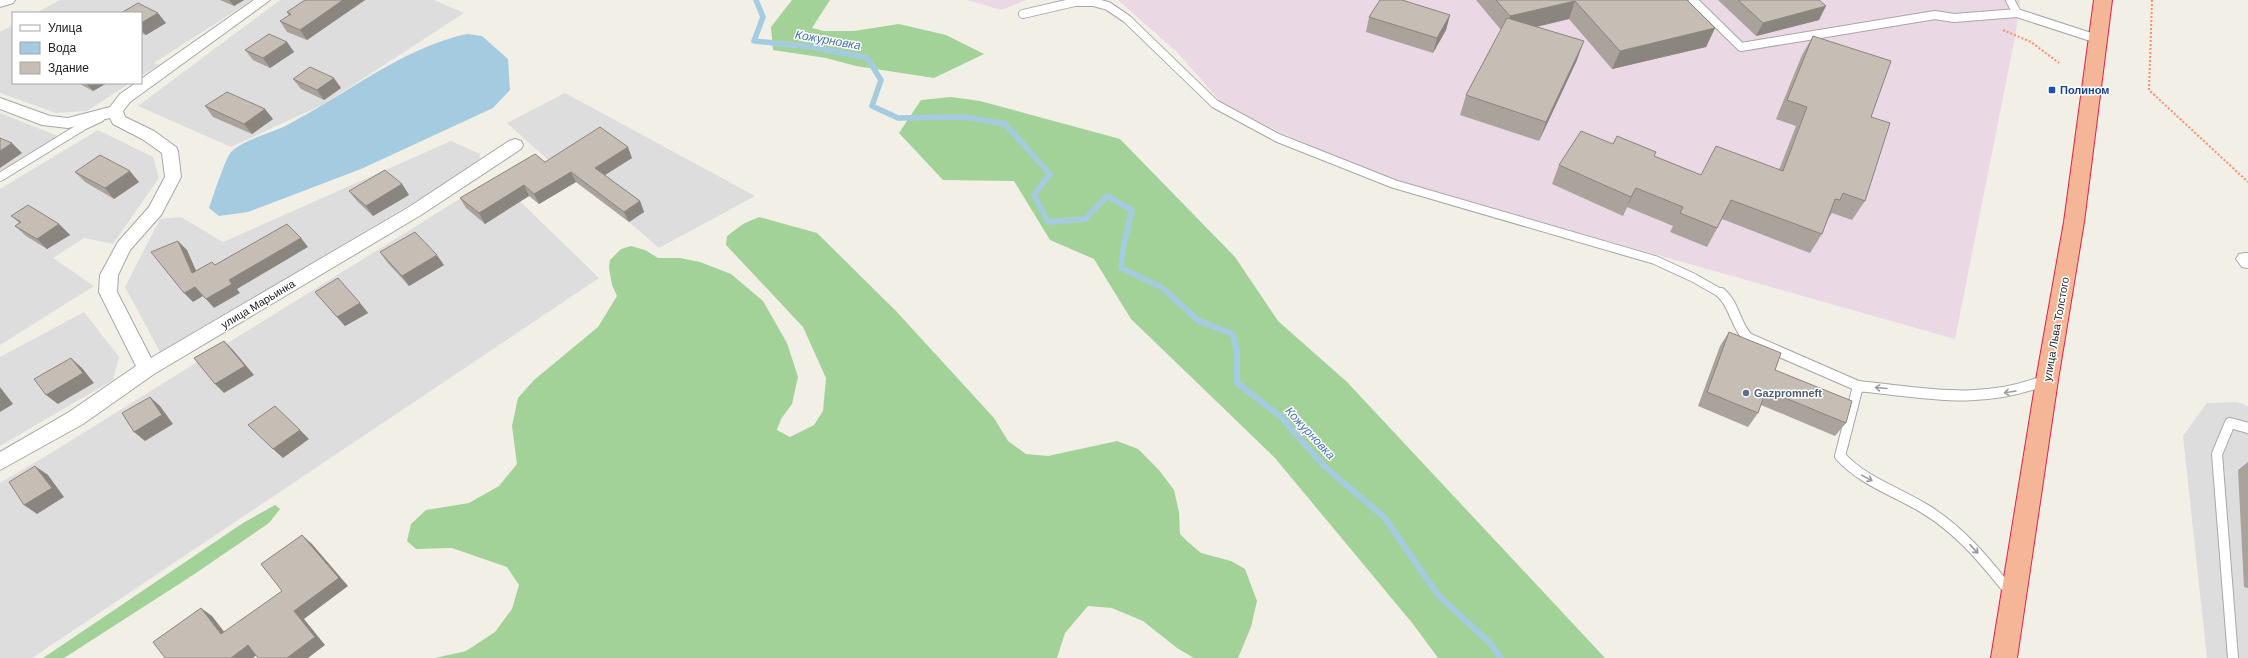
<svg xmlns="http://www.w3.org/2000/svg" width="2248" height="658" viewBox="0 0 2248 658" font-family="Arial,sans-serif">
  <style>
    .residential { fill: #dedddd }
    .industrial { fill: #ead8e4 }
    .forest { fill: #a3d299 }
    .water { fill: #a5cbe0 }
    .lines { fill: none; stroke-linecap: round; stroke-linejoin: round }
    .stream-far1 { stroke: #a5cbe0; stroke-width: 5.5 }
    .stream { stroke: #a5cbe0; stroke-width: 6 }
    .service-far1-casing { stroke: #a7a7a7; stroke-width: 10 }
    .service-casing { stroke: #a7a7a7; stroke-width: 12 }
    .minor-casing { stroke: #a7a7a7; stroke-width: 2 }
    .trunk-casing { stroke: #e32049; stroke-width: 2 }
    .path { stroke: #ff8c69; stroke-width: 2; stroke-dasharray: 2 2; stroke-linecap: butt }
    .service-far1 { stroke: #fff; stroke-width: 8 }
    .service { stroke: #fff; stroke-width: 10 }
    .minor { fill: #fff; fill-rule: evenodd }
    .trunk { fill: #f5b697; fill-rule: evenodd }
    .wall { fill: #aaa39c }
    .shaded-wall { fill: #8b857f }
    .building { fill: #c6beb5; stroke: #8b857f }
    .oneway { stroke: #9b9b9b }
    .transit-dot { fill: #1a4fb4; stroke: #fff; stroke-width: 1.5 }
    .service-dot { fill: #5c6f8a; stroke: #fff; stroke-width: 1.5 }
    .labels { text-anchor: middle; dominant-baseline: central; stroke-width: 3; stroke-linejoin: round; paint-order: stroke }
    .transit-label { font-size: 11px; font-weight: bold; fill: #164399; stroke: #fff; text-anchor: start }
    .street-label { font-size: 11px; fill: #202020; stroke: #fff }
    .service-label { font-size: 11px; font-weight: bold; fill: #4e5e75; stroke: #fff; text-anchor: start }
    .water-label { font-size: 12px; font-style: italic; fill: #4770b5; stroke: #fff }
  </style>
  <rect width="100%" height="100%" fill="#f1efe6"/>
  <!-- residential -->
  <g class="residential">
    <path d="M60,0H252L154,63L159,65L141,76V13H36Z"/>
    <path d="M280,0H434L464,13L324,104L231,147L138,106Z"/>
    <path d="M13,25V83H130L87,111L56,113L0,93V32Z"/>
    <path d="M565,93L755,196L659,248L629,222L557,168L507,123Z"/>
    <path d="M0,113L58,136L0,172Z"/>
    <path d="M98,130L153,157L159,178L113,244L84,238L53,258L94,286L0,345V189Z"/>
    <path d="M451,141L480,154L479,164L160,352L125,287L160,219L181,217L223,242Z"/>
    <path d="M495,177L599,278L32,658H0V483L51,453Z"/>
    <path d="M84,312L119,357L113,380L0,446V357Z"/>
    <path d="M2237,402L2248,406V658H2207L2183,436L2207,403Z"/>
  </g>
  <!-- industrial -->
  <g class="industrial">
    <path d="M967,0H1026L1001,10Z"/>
    <path d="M1118,0H2020L2016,32L1955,339L1396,181L1336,157L1273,129L1220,101L1177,52Z"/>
  </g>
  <!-- forest -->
  <g class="forest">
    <path d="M792,0H830L812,28L824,31H854L899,24L946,35L984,54L934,78L856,66L826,58L773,50L771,27Z"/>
    <path d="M951,97L980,101L1120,139L1235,257L1278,321L1347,382L1605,658H1438L1413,624L1275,458L1131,319L1094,259L1050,240L1014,181L943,180L899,133L921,100Z"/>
    <path d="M759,217L817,233L896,311L994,418L1008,441L1026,454L1048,456L1117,441L1138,449L1159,470L1174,490L1179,512L1180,534L1188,542L1201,553L1231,561L1245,569L1257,601L1251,627L1238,658H1194L1177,648L1143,621L1112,608L1088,606L1065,633L1057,658H435L466,651L495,632L512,609L519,585L507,567L452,548L416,549L407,541L411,524L426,510L469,503L499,486L517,464L512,426L518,398L534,380L598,327L617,296L612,285L609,268L610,260L621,249L631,246L645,250L658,258H680L700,262L731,274L763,301L787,343L798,377L792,404L781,419L777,430L790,437L814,425L823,411L826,378L803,327L726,245L727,236L743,224Z"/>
    <path d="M275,505L280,509L269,523L190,577L64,658H43L243,523Z"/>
  </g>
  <!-- water -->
  <path class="water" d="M467,34L482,36L508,59L510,90L493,108L361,169L248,212L219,216L209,208C213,197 225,159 231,152C244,139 273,133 289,124C345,95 404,47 467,34Z"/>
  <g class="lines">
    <!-- stream-far1 -->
    <path class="stream-far1" d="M756,0L763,17L754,41L813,47L867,58L881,80L872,106L898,118L965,117L1005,124L1050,174L1034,195L1048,222L1085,219L1107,196L1132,210L1124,243L1121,268L1161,287L1169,294"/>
    <!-- stream -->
    <path class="stream" d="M1168,293L1199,321L1233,334L1237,352V383L1280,416L1324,466L1384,517L1438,595L1490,643L1501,658"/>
    <defs>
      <g id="service-far1">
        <path d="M1693,0L1741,47L1935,15L1954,18L2017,13"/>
        <path d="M2010,0L2017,13L2097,39"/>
        <path d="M1023,14L1075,2H1093L1108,6L1127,19L1215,104L1278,138L1394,184L1655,260L1694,278L1722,294"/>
        <path d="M0,177L83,126L100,118"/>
      </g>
      <g id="service">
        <path d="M1721,293C1735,305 1735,325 1748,338L1858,386"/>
        <path d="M2010,592C1985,561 1960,530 1925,509C1896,491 1864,482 1840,456L1858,386C1927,393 1979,406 2046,380"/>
        <path d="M2233,658L2217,454L2230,423L2248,428"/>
      </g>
      <g id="minor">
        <path d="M0,0H15L13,3L0,7Z"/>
        <path d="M254,0H270L130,102L123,111L125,117L154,131L176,147L178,151L181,177L161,215L130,250L118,275L117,292L151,358L409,207L509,141L515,139L521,141L523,145L521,149L421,215L154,374L83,424L0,470V452L69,412L136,366L99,292L100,275L118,242L149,207L165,177L162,153L142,139L113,124L110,118L68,128L42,125L0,109V98L50,116L68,118L110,107L120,94L136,83H141V79Z"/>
        <path d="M2245,253H2248V268L2242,267L2236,259L2239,254Z"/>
      </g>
      <path id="trunk" d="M2094,0H2112L2084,222L2058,380L2017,658H1991L2036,380L2064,222Z"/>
    </defs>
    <!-- service-far1 casing -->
    <use href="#service-far1" class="service-far1-casing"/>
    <!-- service casing -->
    <use href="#service" class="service-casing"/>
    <!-- minor casing -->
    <use href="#minor" class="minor-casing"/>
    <!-- trunk casing -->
    <use href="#trunk" class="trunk-casing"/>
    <!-- path -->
    <g class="path">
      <path d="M2152,0L2149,90L2248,182"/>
      <path d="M2003,30L2031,42L2059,63"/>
    </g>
    <!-- service-far1 -->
    <use href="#service-far1" class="service-far1"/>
    <!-- service -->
    <use href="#service" class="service"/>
    <!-- minor -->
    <use href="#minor" class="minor"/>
    <!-- trunk -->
    <use href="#trunk" class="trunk"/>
  </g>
  <!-- wall -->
  <g class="wall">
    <path d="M220,0H244L234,6Z"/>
    <path d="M305,0H365L307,40L287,32L280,21L289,16L287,12Z"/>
    <path d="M1476,0H1687L1715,28L1706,47L1612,69L1569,19L1537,27L1577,60L1539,141L1460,115L1466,95L1501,30Z"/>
    <path d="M1718,0H1819V20L1756,36Z"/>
    <path d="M141,13L166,23L146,35L141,33Z"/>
    <path d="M1450,15L1446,30L1433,53L1366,32L1369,17Z"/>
    <path d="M1813,36L1871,117L1865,201L1852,220L1832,213L1828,219L1822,234L1810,253L1722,219L1707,247L1670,232L1673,226L1627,207L1623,216L1552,184L1559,165L1613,144L1654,156L1701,175L1779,170L1796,126L1776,119L1802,55Z"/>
    <path d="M287,42L294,52L270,68L253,60L245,50Z"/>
    <path d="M293,79L341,88L324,100L301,89Z"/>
    <path d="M78,83H107L93,91Z"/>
    <path d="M205,106L273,119L252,134L213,117Z"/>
    <path d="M632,158L605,175L640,201L644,212L629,222L576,182L539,204L529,196L485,224L466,208L460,198L545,162Z"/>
    <path d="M75,172L139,182L114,199L85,182Z"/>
    <path d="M402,184L409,195L373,216L357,201L349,191Z"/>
    <path d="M12,216L59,224L70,235L47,249L26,236L15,226L19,223Z"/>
    <path d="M380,252L444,265L409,286L387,262Z"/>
    <path d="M315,292L360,303L368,313L345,326Z"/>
    <path d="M1729,332L1775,370L1846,423L1835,436L1761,405L1758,413L1748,427L1698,406L1720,346Z"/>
    <path d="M2248,462V588L2244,587L2238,470Z"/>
  </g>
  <!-- shaded-wall -->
  <g class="shaded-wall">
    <path d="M229,0H244L234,6Z"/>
    <path d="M343,0H365L307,40L300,30Z"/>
    <path d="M1575,1L1569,19L1505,34L1510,16Z"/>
    <path d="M1826,6L1819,20L1756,36L1763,23Z"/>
    <path d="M158,13L166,23L146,35L141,30V23Z"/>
    <path d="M1450,15L1446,30L1433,53L1437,38Z"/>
    <path d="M1715,28L1706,47L1612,69L1620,51Z"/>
    <path d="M1584,41L1577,60L1539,141L1546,122Z"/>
    <path d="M287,42L294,52L270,68L263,58Z"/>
    <path d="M334,78L341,88L324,100L317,90Z"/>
    <path d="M86,83H107L93,91Z"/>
    <path d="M265,109L273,119L252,134L244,124Z"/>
    <path d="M12,143L22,153L0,168V151Z"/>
    <path d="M628,147L632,158L600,178L595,168Z"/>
    <path d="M130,171L139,182L114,199L105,188Z"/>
    <path d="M571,172L576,182L539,204L534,194Z"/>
    <path d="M402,184L409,195L373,216L366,206Z"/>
    <path d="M524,185L529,196L485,224L479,213Z"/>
    <path d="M1636,188L1627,207L1623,216L1631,197Z"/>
    <path d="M640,201L644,212L629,222L624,212Z"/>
    <path d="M59,224L70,235L47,249L37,239Z"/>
    <path d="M301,238L308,247L237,289L240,293L214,308L206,299L229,280Z"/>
    <path d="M178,241L187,250L201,282L192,273Z"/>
    <path d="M437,255L444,265L409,286L402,276Z"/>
    <path d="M195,287L203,296L193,302L184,293Z"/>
    <path d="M360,303L368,313L345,326L337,317Z"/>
    <path d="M224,341L233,350L254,375L224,393L215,384Z"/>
    <path d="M71,358L82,368L94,383L58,404L46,395Z"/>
    <path d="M0,387L13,404L0,412Z"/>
    <path d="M150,397L160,406L173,424L145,441L134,432Z"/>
    <path d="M300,430L309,439L283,458L273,449Z"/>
    <path d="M35,466L48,475L64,497L37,514L24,505Z"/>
    <path d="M302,535L312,544L348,586L304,619L325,645L308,658H287L294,611Z"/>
    <path d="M201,608L212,616L232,642L221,634Z"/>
    <path d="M248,645L259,653L253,658H231Z"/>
  </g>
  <!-- building -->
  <g class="building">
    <path d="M305,0H343L300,30L280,21L291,14L287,12Z"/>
    <path d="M1380,0H1402L1450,15L1437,38L1369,17Z"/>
    <path d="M1496,0H1687L1715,28L1620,51L1575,1L1510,16Z"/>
    <path d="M1738,0H1819L1826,6L1763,23Z"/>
    <path d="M138,3L158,13L141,23V13H121Z"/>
    <path d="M1507,18L1584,41L1546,122L1466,95Z"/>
    <path d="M269,34L287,42L263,58L245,50Z"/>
    <path d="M1813,36L1891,61L1871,117L1890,123L1865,201L1843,193L1840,200L1835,199L1822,234L1731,200L1717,228L1680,213L1683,207L1636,188L1631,197L1559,165L1581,131L1613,144L1617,136L1656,152L1654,156L1701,175L1716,146L1783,171L1807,107L1787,100Z"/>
    <path d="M310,67L334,78L317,90L293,79Z"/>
    <path d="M227,92L265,109L244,124L205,106Z"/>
    <path d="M600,127L628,147L595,168L640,201L624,212L571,172L534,194L524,185L479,213L460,198L535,154L545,162Z"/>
    <path d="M0,138L12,143L0,151Z"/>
    <path d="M100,155L130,171L105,188L75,172Z"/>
    <path d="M385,170L402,184L366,206L349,191Z"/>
    <path d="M28,205L59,224L37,239L15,226L21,222L11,216Z"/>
    <path d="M287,224L301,238L229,280L232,284L206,299L195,287L184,293L151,252L178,241L192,273L212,262L215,265Z"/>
    <path d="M415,232L437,255L402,276L380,252Z"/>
    <path d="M338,278L360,303L337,317L315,292Z"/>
    <path d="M1729,332L1781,353L1775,370L1852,401L1846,423L1766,390L1758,413L1707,392Z"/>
    <path d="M224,341L245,366L215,384L194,358Z"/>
    <path d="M71,358L83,373L46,395L34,379Z"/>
    <path d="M150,397L162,415L134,432L122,413Z"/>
    <path d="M275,406L300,430L273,449L248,425Z"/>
    <path d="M35,466L52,488L24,505L9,482Z"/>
    <path d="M302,535L339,578L294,611L315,637L287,658H258L248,645L231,658H165L153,642L201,608L221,634L282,591L261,564Z"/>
  </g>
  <!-- one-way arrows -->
  <defs><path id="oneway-shaft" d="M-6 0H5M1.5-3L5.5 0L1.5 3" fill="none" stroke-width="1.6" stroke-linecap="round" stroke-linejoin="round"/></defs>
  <g class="oneway">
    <use href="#oneway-shaft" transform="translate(1881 388) rotate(-175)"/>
    <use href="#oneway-shaft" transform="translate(2010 392) rotate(171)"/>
    <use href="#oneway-shaft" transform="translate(1867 478) rotate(28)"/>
    <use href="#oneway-shaft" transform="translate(1974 549) rotate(47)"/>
  </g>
  <!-- markers -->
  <rect class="transit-dot" x="2048" y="86" width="8" height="8" rx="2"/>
  <circle class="service-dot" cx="1746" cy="393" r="4"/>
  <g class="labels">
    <!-- transit labels -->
    <g class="transit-label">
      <text x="2060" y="90">Полином</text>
    </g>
    <!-- street labels -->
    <g class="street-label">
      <text transform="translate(258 304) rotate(-31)">улица Марьинка</text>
      <text transform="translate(2056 329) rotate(-80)">улица Льва Толстого</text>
    </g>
    <!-- service labels -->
    <g class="service-label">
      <text x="1754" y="393">Gazpromneft</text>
    </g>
    <!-- water labels -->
    <g class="water-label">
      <text transform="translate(828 40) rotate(10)">Кожурновка</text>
      <text transform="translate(1310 433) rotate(47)">Кожурновка</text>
    </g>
  </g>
  <!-- legend -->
  <rect x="12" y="12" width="130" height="72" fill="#ffffff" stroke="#a6a6a6"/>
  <rect x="20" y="25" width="20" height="6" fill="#ffffff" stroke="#a6a6a6"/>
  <text x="48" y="32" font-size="12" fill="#202020">Улица</text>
  <rect x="20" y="42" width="20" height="12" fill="#a5cbe0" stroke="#a6a6a6"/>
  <text x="48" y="52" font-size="12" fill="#202020">Вода</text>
  <rect x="20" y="62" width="20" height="12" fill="#c6beb5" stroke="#a6a6a6"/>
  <text x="48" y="72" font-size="12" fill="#202020">Здание</text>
</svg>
